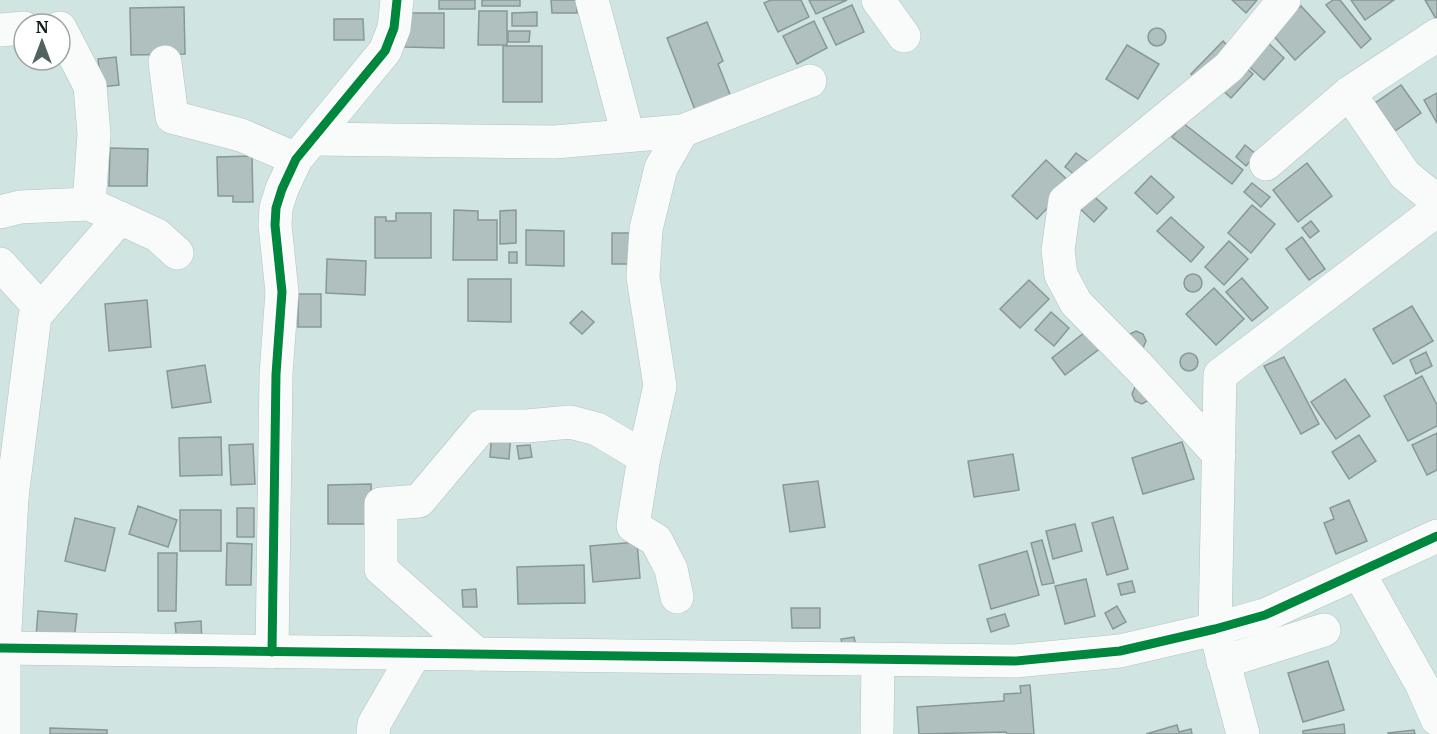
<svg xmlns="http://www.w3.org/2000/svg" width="1437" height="734" viewBox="0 0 1437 734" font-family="Merriweather,serif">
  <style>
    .building { fill: #b0c0bf; stroke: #889897; stroke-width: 1.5 }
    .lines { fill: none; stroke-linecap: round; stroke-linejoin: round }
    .minor-casing { stroke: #b2c2bf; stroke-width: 34 }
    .minor { stroke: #f8fbfa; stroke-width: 33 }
    .cycleway-casing { stroke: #fff; stroke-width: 13 }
    .cycleway { stroke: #00873e; stroke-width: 9 }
  </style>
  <rect width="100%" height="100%" fill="#d0e5e1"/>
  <!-- building -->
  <g class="building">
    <rect x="439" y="0" width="36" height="9"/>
    <rect x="482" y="0" width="38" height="6"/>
    <path d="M551,0H577V13H552Z"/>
    <path d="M771,0H801L809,17L778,32L764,3Z"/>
    <path d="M809,0H847L816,14Z"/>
    <path d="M1232,0H1257L1246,13Z"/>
    <path d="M1333,0H1340L1371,39L1361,48L1326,5Z"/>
    <path d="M1351,0H1394L1365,20Z"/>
    <path d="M1425,0H1437V19H1436Z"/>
    <path d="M852,5L864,32L836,45L823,18Z"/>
    <path d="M1301,6L1325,32L1295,60L1271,33Z"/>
    <path d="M184,7L185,54L131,55L130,8Z"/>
    <path d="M479,11H507V45H478Z"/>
    <path d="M537,12V26H512V13Z"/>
    <path d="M406,13H444V48L405,47Z"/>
    <path d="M334,19H363L364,40H334Z"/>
    <path d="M814,21L827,48L797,64L783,36Z"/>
    <path d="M707,22L723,61L718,64L733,102L697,115L667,38Z"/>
    <circle cx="1157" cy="37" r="9"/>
    <path d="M508,31H530L529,42H508Z"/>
    <path d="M1263,38L1284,58L1264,80L1243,61Z"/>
    <path d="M1223,41L1234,52L1202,85L1191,74Z"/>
    <path d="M1127,45L1159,64L1138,99L1106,79Z"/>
    <rect x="503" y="46" width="39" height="56"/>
    <path d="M116,57L119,85L101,87L98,59Z"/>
    <path d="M1241,63L1253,74L1231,98L1220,88Z"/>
    <path d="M1401,85L1421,113L1395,131L1375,103Z"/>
    <path d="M1437,93V123L1424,100Z"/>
    <path d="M1183,123L1243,170L1232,184L1172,137Z"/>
    <path d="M1245,145L1256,154L1246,166L1236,157Z"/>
    <path d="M110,148L148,149L147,186H109Z"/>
    <path d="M1076,153L1094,166L1082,181L1065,167Z"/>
    <path d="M252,156L253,202H233V196H218L217,157Z"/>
    <path d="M1046,160L1071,183L1037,219L1012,196Z"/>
    <path d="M1307,163L1332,196L1298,222L1273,190Z"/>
    <path d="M1151,176L1174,197L1157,214L1135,193Z"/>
    <path d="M1252,183L1270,197L1261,207L1244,192Z"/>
    <path d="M1088,191L1107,208L1094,222L1075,204Z"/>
    <path d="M1252,205L1275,224L1251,253L1228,233Z"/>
    <path d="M454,210L478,211V220H497V260H453Z"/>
    <path d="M516,210V243L500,244V211Z"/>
    <path d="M396,213H431V258H375V217H386V221H396Z"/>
    <path d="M1171,217L1204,247L1191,262L1157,231Z"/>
    <path d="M1311,221L1319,231L1310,238L1302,228Z"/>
    <path d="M526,230L564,231V266L526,265Z"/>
    <path d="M612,233H637L638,264H612Z"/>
    <path d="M1302,237L1325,269L1309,280L1286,249Z"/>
    <path d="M1229,241L1248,259L1224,285L1205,267Z"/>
    <rect x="509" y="252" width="8" height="11"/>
    <path d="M327,259L366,261L365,295L326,293Z"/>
    <circle cx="1193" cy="283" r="9"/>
    <path d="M1242,278L1268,308L1252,321L1226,292Z"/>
    <path d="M468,279H511V322L468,321Z"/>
    <path d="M1029,280L1049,299L1020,328L1000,309Z"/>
    <path d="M1214,288L1244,319L1216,345L1186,314Z"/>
    <rect x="298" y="294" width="23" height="33"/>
    <path d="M147,300L151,347L109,351L105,304Z"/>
    <path d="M1412,306L1433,341L1393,364L1373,329Z"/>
    <path d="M582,311L594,322L582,334L570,323Z"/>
    <path d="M1051,312L1069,328L1054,346L1035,330Z"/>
    <path d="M1089,329L1102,347L1065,375L1052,358Z"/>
    <path d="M1136,331L1143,334L1146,341L1143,348L1128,335Z"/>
    <path d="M1426,352L1432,366L1416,374L1410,360Z"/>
    <circle cx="1189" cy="362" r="9"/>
    <path d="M1284,357L1319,424L1301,434L1264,366Z"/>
    <path d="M205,365L211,402L172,408L167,371Z"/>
    <path d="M1422,376L1437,405V426L1408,441L1384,396Z"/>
    <path d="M1345,379L1370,416L1336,439L1311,402Z"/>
    <path d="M1142,384L1149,400L1142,404L1135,401L1132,394L1135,387Z"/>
    <path d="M492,431L511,432L509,459L490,457Z"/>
    <path d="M1437,433V470L1427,475L1412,445Z"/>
    <path d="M1359,435L1376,461L1349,479L1332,452Z"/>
    <path d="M221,437L222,475L180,476L179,438Z"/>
    <path d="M1182,442L1194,479L1143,494L1132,458Z"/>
    <path d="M253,444L255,484L231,485L229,445Z"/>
    <path d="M530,445L532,457L519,459L517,446Z"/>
    <path d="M1013,454L1019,490L974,497L968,461Z"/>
    <path d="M818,481L825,527L790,532L783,485Z"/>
    <path d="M371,484L372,524H328V485Z"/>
    <path d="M1349,500L1367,541L1336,554L1324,523L1334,519L1330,508Z"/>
    <path d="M138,506L177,520L168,547L129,534Z"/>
    <rect x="237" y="508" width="17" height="29"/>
    <rect x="180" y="510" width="41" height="41"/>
    <path d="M1113,517L1128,569L1107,575L1092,523Z"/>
    <path d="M75,518L115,528L105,571L65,561Z"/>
    <path d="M1075,524L1082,551L1053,559L1046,531Z"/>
    <path d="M1042,540L1054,583L1042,585L1031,543Z"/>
    <path d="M637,542L640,578L593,582L590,546Z"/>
    <path d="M227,543L252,544L251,585H226Z"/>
    <path d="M1027,551L1039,595L991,609L979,565Z"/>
    <path d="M158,553H177L176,611H158Z"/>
    <path d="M584,565L585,603L518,604L517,567Z"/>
    <path d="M1086,579L1095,616L1065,624L1055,586Z"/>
    <path d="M1132,581L1135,592L1121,595L1118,584Z"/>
    <path d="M476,589L477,607H463L462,590Z"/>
    <path d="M1117,606L1126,622L1113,629L1105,613Z"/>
    <path d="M791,608H820V628H792Z"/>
    <path d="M38,611L77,614L74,640L36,637Z"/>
    <path d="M1005,614L1009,626L991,632L987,619Z"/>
    <path d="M201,621L202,642L177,643L175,623Z"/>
    <path d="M854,637L857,651L844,653L841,639Z"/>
    <path d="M1328,661L1344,710L1303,722L1288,673Z"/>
    <path d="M1030,685L1034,734H1007L1006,732L919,734L917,707L1004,701V694L1021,693L1020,686Z"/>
    <path d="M1344,724L1345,734H1303V731Z"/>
    <path d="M1177,725L1179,732L1191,729L1192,734H1146Z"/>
    <path d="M50,728L107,730V734H50Z"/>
    <path d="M1414,730L1415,734H1388V733Z"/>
  </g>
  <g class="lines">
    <defs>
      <g id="minor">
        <path d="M592,0L628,135"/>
        <path d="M878,0L904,36"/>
        <path d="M60,28L90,86L94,134L89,204"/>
        <path d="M0,30L24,28"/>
        <path d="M165,62L172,117L241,135L296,159"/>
        <path d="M1349,93L1405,175L1437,201"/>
        <path d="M313,139L555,142L682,131L810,81"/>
        <path d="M1266,164L1349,93L1437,35"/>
        <path d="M0,212L20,207L89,204L157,235L177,253"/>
        <path d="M0,264L41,309"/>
        <path d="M1219,455L1140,368L1076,303L1061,275L1058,250L1065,201L1229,67L1284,0"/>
        <path d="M0,488L12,497L4,648V734"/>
        <path d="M12,497L35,316L120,218"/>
        <path d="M1359,573L1422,685L1437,719"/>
        <path d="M677,597L671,569L656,540L633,526L644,457L660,386L643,277L646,229L661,168L682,131"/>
        <path d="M0,648L1015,661L1120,651L1215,629L1265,615L1437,536"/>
        <path d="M272,652L276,374L282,292L275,225L276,208L282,189L296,159L385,51L394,28L397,0"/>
        <path d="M477,654L381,569V504L419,501L482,426H527L570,422L597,429L644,457"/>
        <path d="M1223,662L1324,630"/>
        <path d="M373,734L374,724L415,653"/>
        <path d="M877,734L878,660"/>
        <path d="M1243,734L1215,629L1220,375L1437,210"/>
      </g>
    </defs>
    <!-- minor casing -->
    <use href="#minor" class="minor-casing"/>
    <!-- minor -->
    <use href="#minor" class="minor"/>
    <defs>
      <g id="cycleway">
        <path d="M0,648L1015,661L1120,651L1215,629L1265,615L1437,536"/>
        <path d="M272,652L276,374L282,292L275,225L276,208L282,189L296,159L385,51L394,28L397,0"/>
      </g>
    </defs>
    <!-- cycleway casing -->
    <use href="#cycleway" class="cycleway-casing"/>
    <!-- cycleway -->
    <use href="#cycleway" class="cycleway"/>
  </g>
  <!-- north arrow -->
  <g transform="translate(42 42)"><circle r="28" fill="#ffffff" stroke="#9fa4a3" stroke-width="1.5"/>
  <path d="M0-4.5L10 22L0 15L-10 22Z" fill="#526260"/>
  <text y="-9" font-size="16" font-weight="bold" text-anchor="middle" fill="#0e1c1a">N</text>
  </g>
</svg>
